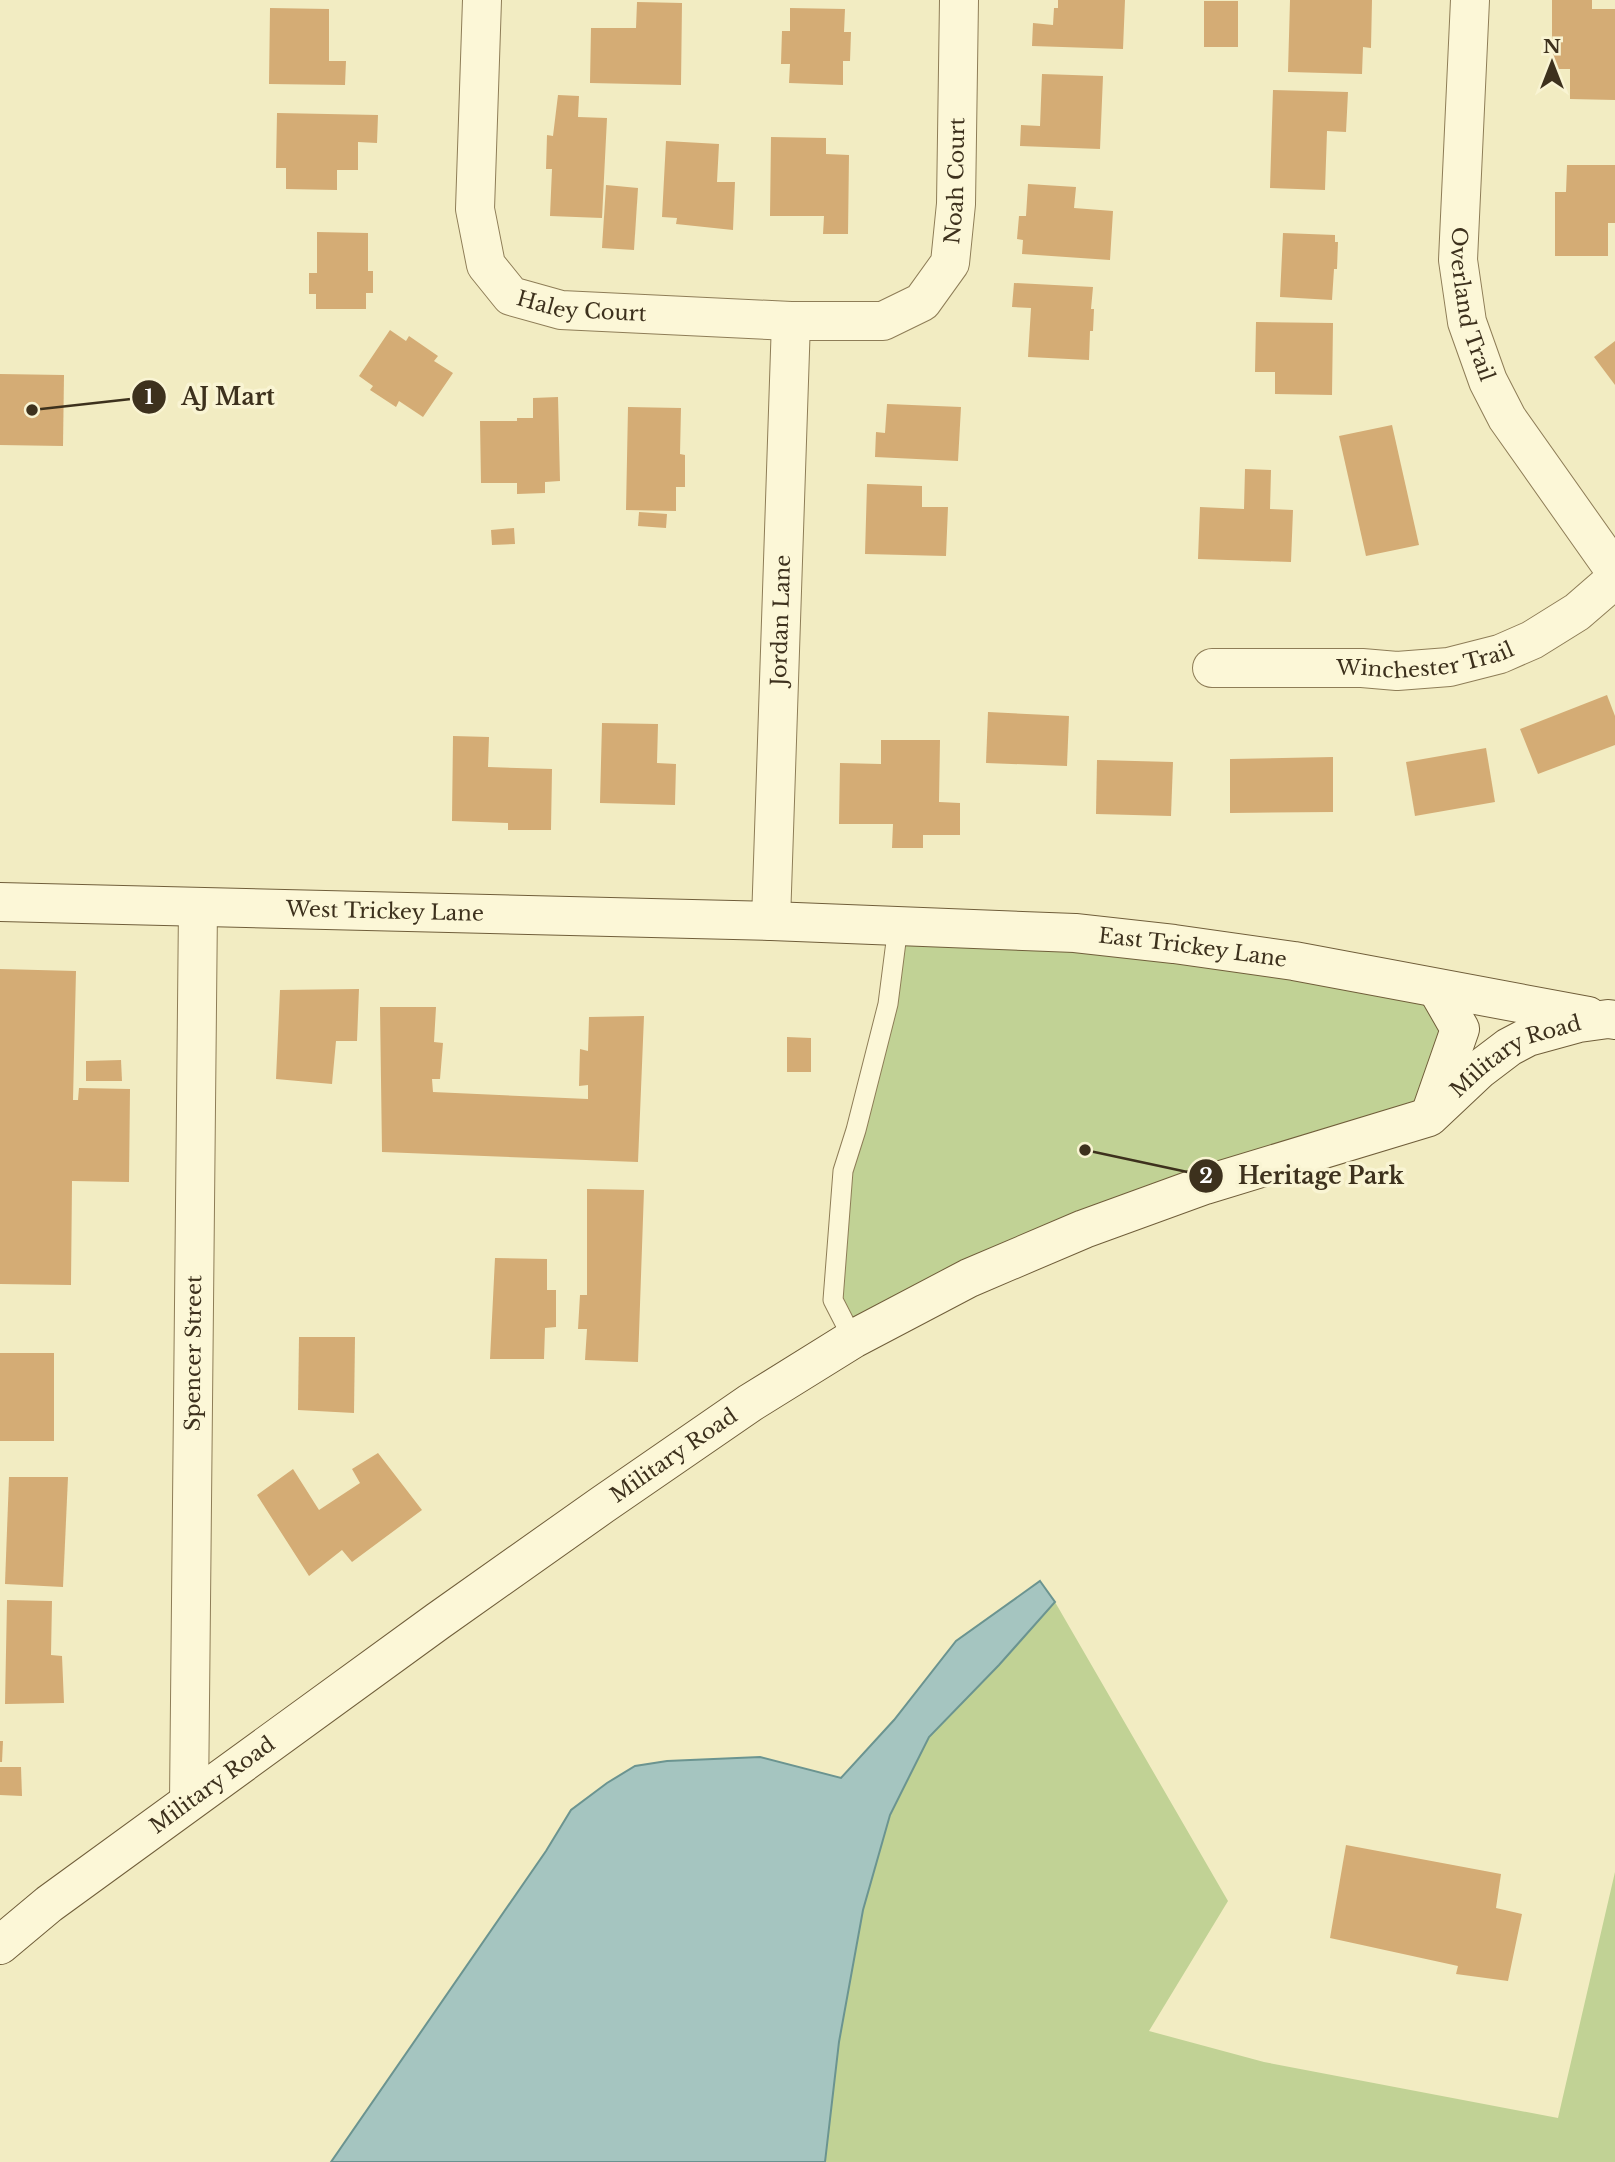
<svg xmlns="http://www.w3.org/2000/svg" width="1615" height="2162" viewBox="0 0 1615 2162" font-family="'Libre Baskerville',serif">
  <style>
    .green { fill: #c1d295 }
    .water { fill: #a5c5c0; stroke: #6b9490; stroke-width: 2 }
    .building { fill: #d4ac75 }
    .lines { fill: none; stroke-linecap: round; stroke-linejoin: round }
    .lane-casing { stroke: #8e7d57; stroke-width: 21 }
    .street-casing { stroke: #8e7d57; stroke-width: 40 }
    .secondary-casing { stroke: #705e3a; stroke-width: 40 }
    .lane { stroke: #fcf7d7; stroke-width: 19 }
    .street { stroke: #fcf7d7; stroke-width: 38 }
    .secondary { stroke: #fcf7d7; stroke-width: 38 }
    .labels { text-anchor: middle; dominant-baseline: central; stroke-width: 7; stroke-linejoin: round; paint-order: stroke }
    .street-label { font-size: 21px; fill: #3d311d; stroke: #f9f4d3 }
    .leader { fill: none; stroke: #3d311d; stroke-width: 2.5 }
    .callout-dot { fill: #3d311d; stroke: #f9f4d3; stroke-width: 2.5 }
    .mark-label { font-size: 21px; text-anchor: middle; font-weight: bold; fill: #fff }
    .callout-label { font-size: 23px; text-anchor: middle; font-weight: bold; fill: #3d311d; stroke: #f9f4d3; stroke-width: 7; stroke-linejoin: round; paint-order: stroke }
  </style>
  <rect width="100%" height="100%" fill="#f2ecc2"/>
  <!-- green -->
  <g class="green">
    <path d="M898,926L1437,989L1460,1029L1429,1117L1205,1185L853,1339L833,1300L843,1171Z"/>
    <path d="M1055,1602L1228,1901L1149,2031L1264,2062L1558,2118L1615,1872V2162H825L839,2042L863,1910L890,1815L929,1737L999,1665Z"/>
  </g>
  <!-- water -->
  <path class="water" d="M1040,1581L1055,1602L999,1665L929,1737L890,1815L863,1910L839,2042L825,2162H331L546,1851L571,1810L607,1783L635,1766L667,1761L760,1757L841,1778L894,1720L956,1641Z"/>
  <!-- building -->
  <g class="building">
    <path d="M1058,0H1125L1123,49L1032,46L1033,23L1053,25L1054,8H1058Z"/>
    <path d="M1290,0H1372L1371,48L1363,47L1362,74L1288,72Z"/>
    <path d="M1552,0H1592V9H1615V100L1570,99V69H1552Z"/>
    <rect x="1204" y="1" width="34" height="46"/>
    <path d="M637,2L682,3L681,85L590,83L591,28H636Z"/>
    <path d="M270,8L329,9V61H346L345,85L269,84Z"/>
    <path d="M790,8L845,9L844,32H851L850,61H843V85L789,83L790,64H781L782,31H790Z"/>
    <path d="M1042,74L1103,76L1100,149L1020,146L1021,125L1040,126Z"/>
    <path d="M1273,90L1348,92L1346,132L1327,131L1325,190L1270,188Z"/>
    <path d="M558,95L579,96L578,117L607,118L602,218L550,216L552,169H546L547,135L553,136Z"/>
    <path d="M277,113L378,115L377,143L358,142V170H337V190L286,189V168H276Z"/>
    <path d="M771,137L826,138V154L849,155L848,234H823L824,216H770Z"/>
    <path d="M666,141L719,144L717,182H735L733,230L676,224L677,218L662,217Z"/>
    <path d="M1567,165H1615V223H1608V256H1555V192H1566Z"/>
    <path d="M1028,184L1076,187L1074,208L1113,211L1110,260L1022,254L1023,240L1017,239L1019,216H1026Z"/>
    <path d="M606,185L638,188L634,250L602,248Z"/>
    <path d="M317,232L368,233V271H373V293H366V309H316V294H309V273H317Z"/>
    <path d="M1283,233L1335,235V242H1338L1337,269H1334L1332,300L1280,297Z"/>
    <path d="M1014,283L1093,287L1091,309H1094L1093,331H1090L1089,360L1028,357L1031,308L1012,307Z"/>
    <path d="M1256,322L1333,323L1332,395L1275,394V372H1255Z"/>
    <path d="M390,330L406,341L409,336L438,356L434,361L453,373L423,417L399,401L396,407L370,390L373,386L359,376Z"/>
    <path d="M1615,341V385L1594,357Z"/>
    <path d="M0,374L64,375L63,446L0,445Z"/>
    <path d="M558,397L560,481L545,482V493L517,494V483H481L480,421H517V418H533V398Z"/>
    <path d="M887,404L961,407L958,461L875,457L876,432L885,433Z"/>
    <path d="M628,407L681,408L680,454L685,455V487H676V511L626,510Z"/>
    <path d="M1392,425L1419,545L1366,556L1339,436Z"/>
    <path d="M1245,469L1271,470L1270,509L1293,510L1291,562L1198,559L1200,507L1244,509Z"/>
    <path d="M867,484L922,486V507H948L946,556L865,554Z"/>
    <path d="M639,512L667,514L666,528L638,526Z"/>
    <path d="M514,528L515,544L492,545L491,530Z"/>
    <path d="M1607,695L1615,716V745L1538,774L1520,729Z"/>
    <path d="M988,712L1069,716L1067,766L986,763Z"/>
    <path d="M602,723L658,724L657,763L676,764L675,805L600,803Z"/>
    <path d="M453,736L489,737L488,767L552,769L551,830H508V823L452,821Z"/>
    <path d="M881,740H940L939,802L960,803V835H923V848H892L893,824H839L840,763L881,764Z"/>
    <path d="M1486,748L1495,802L1415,816L1406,762Z"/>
    <path d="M1333,757V812L1230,813V759Z"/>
    <path d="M1097,760L1173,762L1171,816L1096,814Z"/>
    <path d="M0,969L76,971L73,1100H78L79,1088L130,1089L129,1182L72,1181L71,1285L0,1284Z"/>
    <path d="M359,989L357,1041H336L332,1084L276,1079L280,990Z"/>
    <path d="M380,1007H436L434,1042L443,1043L440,1079H432L433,1092L588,1099V1085L579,1086L580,1049L588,1051L589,1017L644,1016L638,1162L382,1152Z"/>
    <path d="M787,1037L811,1038V1072H787Z"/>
    <path d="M121,1060L122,1081H86V1061Z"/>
    <path d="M587,1189L644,1190L638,1362L585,1360L587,1329H578L580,1295H587Z"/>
    <path d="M495,1258L547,1259V1290H556V1327L545,1328L544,1359H490Z"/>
    <path d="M299,1337H355L354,1413L298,1410Z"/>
    <rect x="0" y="1353" width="54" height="88"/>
    <path d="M378,1453L422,1510L352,1562L342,1550L309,1576L257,1495L293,1469L319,1510L360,1483L352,1469Z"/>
    <path d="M9,1477H68L63,1587L5,1584Z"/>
    <path d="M7,1600L52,1601L51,1655L62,1656L64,1703L5,1704Z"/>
    <path d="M0,1741H3L2,1762H0Z"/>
    <path d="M0,1767H21L22,1796L0,1795Z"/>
    <path d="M1346,1845L1501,1874L1496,1908L1522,1914L1508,1981L1456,1974L1458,1966L1330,1938Z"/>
  </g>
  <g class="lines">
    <defs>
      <path id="lane" d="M853,1339L833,1300L843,1171L856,1130L888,1004L898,926"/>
      <g id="street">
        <path id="s1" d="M482,0L475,209L486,265L511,296L561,310L791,321H883L922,302L950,263L956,204L959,0"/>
        <path id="s2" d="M1470,0L1458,260L1467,322L1488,381L1507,418L1615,571"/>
        <path id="s3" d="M1212,668H1362L1397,671L1449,667L1500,654L1532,640L1577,612L1615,579"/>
        <path id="s4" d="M771,921L791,321"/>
        <path id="s5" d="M189,1801L198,907"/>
      </g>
      <g id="secondary">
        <path id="s6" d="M0,902L771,921L1075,933L1174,944L1294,961L1588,1016"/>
        <path d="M1431,1112L1460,1029L1437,989"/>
        <path id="s7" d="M0,1945L49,1904L438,1621L602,1505L750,1403L853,1339L969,1278L1084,1229L1205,1185L1429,1117L1480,1069L1509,1047L1528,1037L1579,1023L1608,1019L1615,1020"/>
      </g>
    </defs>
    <!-- lane casing -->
    <use href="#lane" class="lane-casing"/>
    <!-- street casing -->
    <use href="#street" class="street-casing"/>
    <!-- secondary casing -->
    <use href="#secondary" class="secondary-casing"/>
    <!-- lane -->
    <use href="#lane" class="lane"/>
    <!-- street -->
    <use href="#street" class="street"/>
    <!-- secondary -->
    <use href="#secondary" class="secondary"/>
  </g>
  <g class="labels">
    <!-- street labels -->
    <g class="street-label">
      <text stroke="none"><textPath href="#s1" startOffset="854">Noah Court</textPath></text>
      <text stroke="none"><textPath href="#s1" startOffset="378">Haley Court</textPath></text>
      <text stroke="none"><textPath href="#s2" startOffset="306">Overland Trail</textPath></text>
      <text stroke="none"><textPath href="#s4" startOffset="301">Jordan Lane</textPath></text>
      <text stroke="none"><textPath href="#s3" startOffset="214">Winchester Trail</textPath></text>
      <text stroke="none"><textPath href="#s6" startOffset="385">West Trickey Lane</textPath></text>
      <text stroke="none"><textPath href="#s6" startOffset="1194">East Trickey Lane</textPath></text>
      <text stroke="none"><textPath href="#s7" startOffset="1774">Military Road</textPath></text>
      <text stroke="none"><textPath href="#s5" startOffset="448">Spencer Street</textPath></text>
      <text stroke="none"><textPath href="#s7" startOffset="833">Military Road</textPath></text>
      <text stroke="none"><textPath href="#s7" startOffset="266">Military Road</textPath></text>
    </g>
  </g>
  <!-- callouts -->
  <path class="leader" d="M32 410L149 397M1085 1150L1206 1176"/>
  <g class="callout-dot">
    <circle cx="32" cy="410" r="7"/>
    <circle cx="1085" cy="1150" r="7"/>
    <circle cx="149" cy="397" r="18"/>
    <circle cx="1206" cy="1176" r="18"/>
  </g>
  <g class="mark-label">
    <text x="149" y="404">1</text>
    <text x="1206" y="1183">2</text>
  </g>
  <g class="callout-label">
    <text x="228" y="405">AJ Mart</text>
    <text x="1321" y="1184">Heritage Park</text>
  </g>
  <!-- north arrow -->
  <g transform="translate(1552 63)" stroke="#f9f4d3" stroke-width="5" paint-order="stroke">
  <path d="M0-5L12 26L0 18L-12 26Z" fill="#3d311d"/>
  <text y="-10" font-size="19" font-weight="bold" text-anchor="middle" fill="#3d311d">N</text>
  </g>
</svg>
